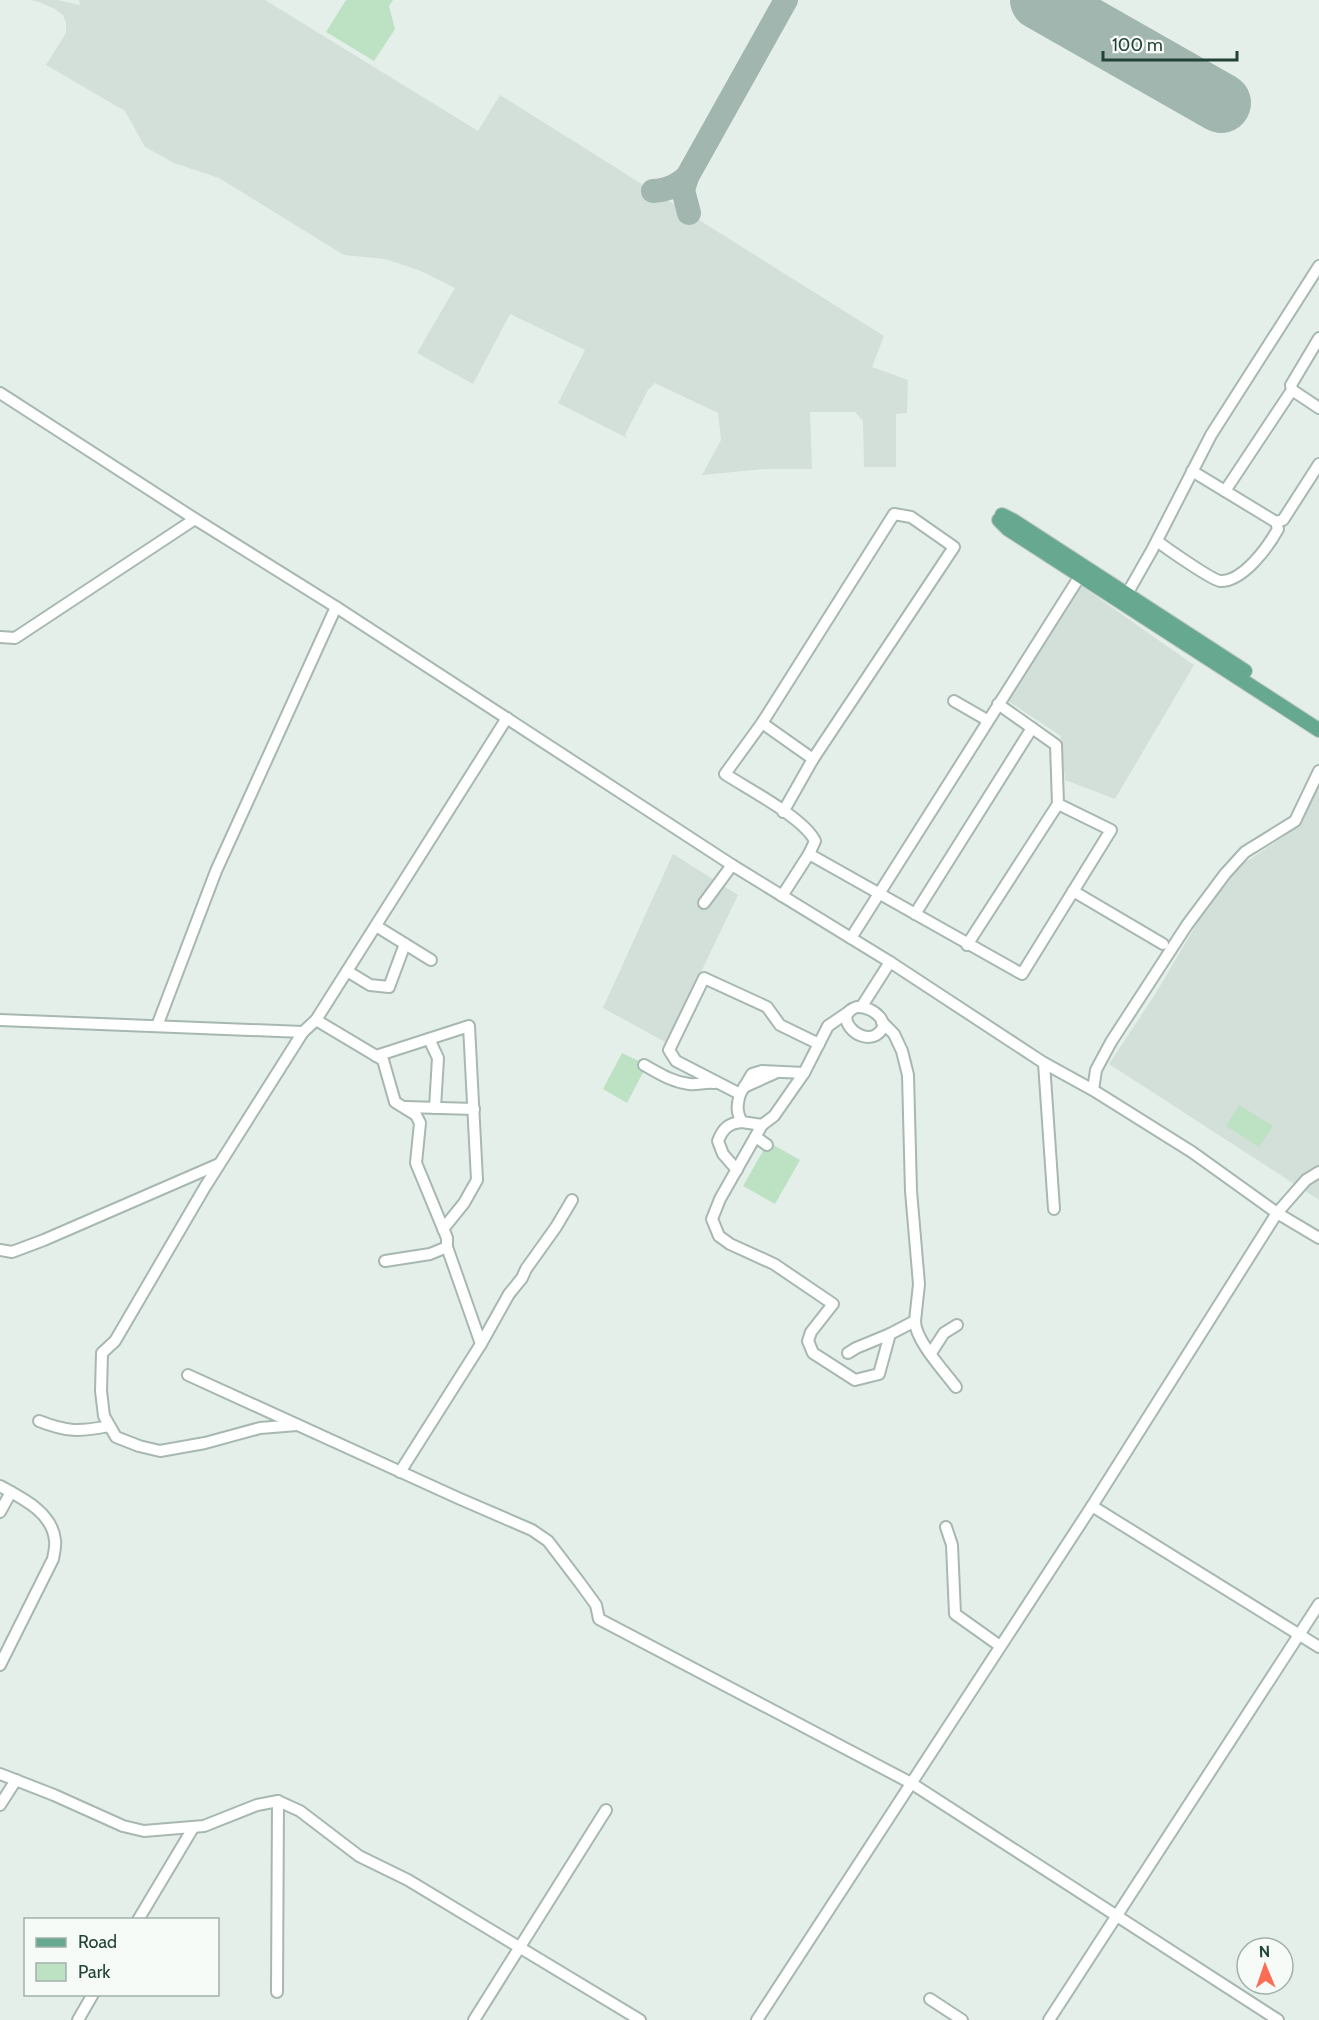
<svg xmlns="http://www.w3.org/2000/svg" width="1319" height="2020" viewBox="0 0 1319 2020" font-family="Cabin,sans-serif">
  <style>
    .built { fill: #d3dfd9 }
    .green { fill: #bde2c3 }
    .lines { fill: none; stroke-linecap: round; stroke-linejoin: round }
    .taxiway { stroke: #a1b6ae; stroke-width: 24 }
    .runway { stroke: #a1b6ae; stroke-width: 60 }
    .minor-casing { stroke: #a7b8b1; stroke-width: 14 }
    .major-casing { stroke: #c1cac7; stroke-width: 16 }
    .minor { stroke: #fff; stroke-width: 10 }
    .major { stroke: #66a890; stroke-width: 14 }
  </style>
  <rect width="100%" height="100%" fill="#e5efea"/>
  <!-- built -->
  <g class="built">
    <path d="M30,0H58L80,5L79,0H265L478,131L500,95L884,336L872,367L908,380L907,413L896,414V467H864L863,421L855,412H810L812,469H765L702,475L721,440L718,413L655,383L648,390L625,435L627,438L558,403L585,350L510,314L473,384L417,353L455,288L421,271L385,259L344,255L219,178L174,163L145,147L125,111L46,65L66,33V23L63,15L55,9L39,2Z"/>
    <path d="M1080,585L1194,665L1115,799L1065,780L1061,736L1008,701Z"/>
    <path d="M1319,780V1200L1109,1064L1154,996L1206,908L1240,866L1296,828Z"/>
    <path d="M673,854L738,895L667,1043L603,1008Z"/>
  </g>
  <!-- green -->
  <g class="green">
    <path d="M346,0H393L389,6L395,29L374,61L326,32Z"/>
    <path d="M622,1053L647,1065L627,1103L603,1089Z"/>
    <path d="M1239,1105L1273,1126L1259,1147L1226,1126Z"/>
    <path d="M768,1142L800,1160L775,1204L743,1186Z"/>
  </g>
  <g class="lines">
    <!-- taxiway -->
    <g class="taxiway">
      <path d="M687,177L683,190L689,213"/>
      <path d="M653,191C668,190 676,186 687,177L786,0"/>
    </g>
    <!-- runway -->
    <path class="runway" d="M1040,0L1221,103"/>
    <defs>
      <g id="minor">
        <path d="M1292,390L1291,385L1319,338"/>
        <path d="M0,393L195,519L336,607L732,865L890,962L1044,1063L1093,1090L1192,1152L1277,1213L1319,1238"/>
        <path d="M1225,491L1292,390L1319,408"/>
        <path d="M1276,522L1283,520L1319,464"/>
        <path d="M1157,541C1166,548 1212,580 1220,581C1243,582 1268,547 1278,529L1276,522L1192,471"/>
        <path d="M1127,594L1152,550L1211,435L1319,266"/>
        <path d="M0,637L15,638L195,519"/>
        <path d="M954,701L987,720"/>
        <path d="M762,723L813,759"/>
        <path d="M809,854L1022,974L1111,830L1058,804L1056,745L998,704"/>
        <path d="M1073,891L1163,944"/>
        <path d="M782,896L809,854L815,841C804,818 748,789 725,774L762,723L894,514L911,517L954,547L813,759L783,812"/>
        <path d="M704,903L732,865"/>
        <path d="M915,914L1032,728"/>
        <path d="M376,926L431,960"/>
        <path d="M851,938L1080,576"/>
        <path d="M967,945L1058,804"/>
        <path d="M347,971L370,985L389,987L405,944"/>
        <path d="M862,1006L890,962"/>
        <path d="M857,1007C873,1006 894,1024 876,1035C859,1045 831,1015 857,1007Z"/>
        <path d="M850,1011L828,1026L804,1073L774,1116L762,1125L720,1199L712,1219L719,1236L730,1244L774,1264L833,1304L811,1332L808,1341L813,1353L855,1380L879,1374L890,1334L915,1321L919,1284L911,1191L908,1075L902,1051L894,1034L882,1022"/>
        <path d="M0,1020L303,1032"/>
        <path d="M316,1020L383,1060L395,1102L416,1115L420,1123L416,1163L447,1238V1247L430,1254L385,1261"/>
        <path d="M157,1026L216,871L336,607"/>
        <path d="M429,1039L438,1058L435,1108"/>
        <path d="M376,1056L469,1026L477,1180L464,1203L443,1229"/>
        <path d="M1044,1063L1054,1209"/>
        <path d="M644,1065C659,1073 672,1082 689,1084C697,1085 705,1082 714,1083"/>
        <path d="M804,1073L762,1071L752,1074L740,1094L676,1061L669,1050L704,978L767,1007L780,1025L819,1044"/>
        <path d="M744,1087L775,1073"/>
        <path d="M1093,1090L1096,1070L1111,1042L1187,925L1225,874L1245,852L1295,821L1319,771"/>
        <path d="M740,1094C737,1105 736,1112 742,1122L762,1125"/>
        <path d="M406,1107L474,1109"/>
        <path d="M756,1137L767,1145"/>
        <path d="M737,1170L723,1154L718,1141C723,1128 729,1123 742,1122"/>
        <path d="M447,1247L481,1344L509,1294L522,1278L526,1269L556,1227L572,1200"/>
        <path d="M0,1250L12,1252L44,1240L219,1164"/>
        <path d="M915,1321C915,1340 944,1371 956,1387"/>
        <path d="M848,1353L856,1348L890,1334"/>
        <path d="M931,1353L944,1333L957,1325"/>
        <path d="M188,1375L458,1498L532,1530L548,1541L580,1583L596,1605L599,1619L911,1783L1278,2020"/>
        <path d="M39,1421C67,1432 79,1432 109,1426"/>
        <path d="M297,1425L260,1428L205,1443L160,1451L139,1446L116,1437L104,1416L101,1391L102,1353L115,1341L205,1187L303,1032L316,1020L507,718"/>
        <path d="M400,1472L481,1344"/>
        <path d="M0,1486C22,1498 52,1512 55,1540C56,1546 54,1553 53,1559L0,1665"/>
        <path d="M1092,1506L1319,1647"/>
        <path d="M0,1512L11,1492"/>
        <path d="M946,1527L952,1545L955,1614L1000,1646"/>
        <path d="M0,1774L54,1795L123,1826L144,1831L204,1826L257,1805L278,1801L300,1811L359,1856L408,1880L640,2020"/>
        <path d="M0,1805L16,1780"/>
        <path d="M138,1920L193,1828"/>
        <path d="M277,1992L278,1801"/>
        <path d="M930,1999L962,2020"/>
        <path d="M78,2020L93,1994"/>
        <path d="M474,2020L606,1810"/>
        <path d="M757,2020L1092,1506L1277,1213L1306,1180L1319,1172"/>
        <path d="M1049,2020L1319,1604"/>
      </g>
      <g id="major">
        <path d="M1002,515L1014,521L1245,671"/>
        <path d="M999,520L1008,529L1319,730"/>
      </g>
    </defs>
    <!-- minor casing -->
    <use href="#minor" class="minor-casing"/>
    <!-- major casing -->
    <use href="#major" class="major-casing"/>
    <!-- minor -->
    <use href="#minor" class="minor"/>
    <!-- major -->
    <use href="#major" class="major"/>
  </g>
  <!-- legend -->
  <rect x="24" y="1918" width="195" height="78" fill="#f6fbf8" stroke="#a1b1ab" stroke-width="1.5"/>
  <rect x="36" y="1938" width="30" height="9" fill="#66a890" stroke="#a1b1ab" stroke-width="1.5"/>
  <text x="78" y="1948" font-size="18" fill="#224337">Road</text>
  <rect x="36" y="1963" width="30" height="18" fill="#bde2c3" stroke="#a1b1ab" stroke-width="1.5"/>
  <text x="78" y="1978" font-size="18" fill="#224337">Park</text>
  <!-- north arrow -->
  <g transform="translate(1265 1966) rotate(358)"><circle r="28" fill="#f6fbf8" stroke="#a1b1ab" stroke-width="1.5"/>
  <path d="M0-4.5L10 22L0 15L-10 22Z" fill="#fc6d56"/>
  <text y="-9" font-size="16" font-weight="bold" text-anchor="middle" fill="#224337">N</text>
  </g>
  <!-- scale -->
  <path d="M1103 51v9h134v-9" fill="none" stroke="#224337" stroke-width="3"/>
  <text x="1112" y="51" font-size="18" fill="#224337" stroke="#f6fbf8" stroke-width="4.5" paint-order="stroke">100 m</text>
</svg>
